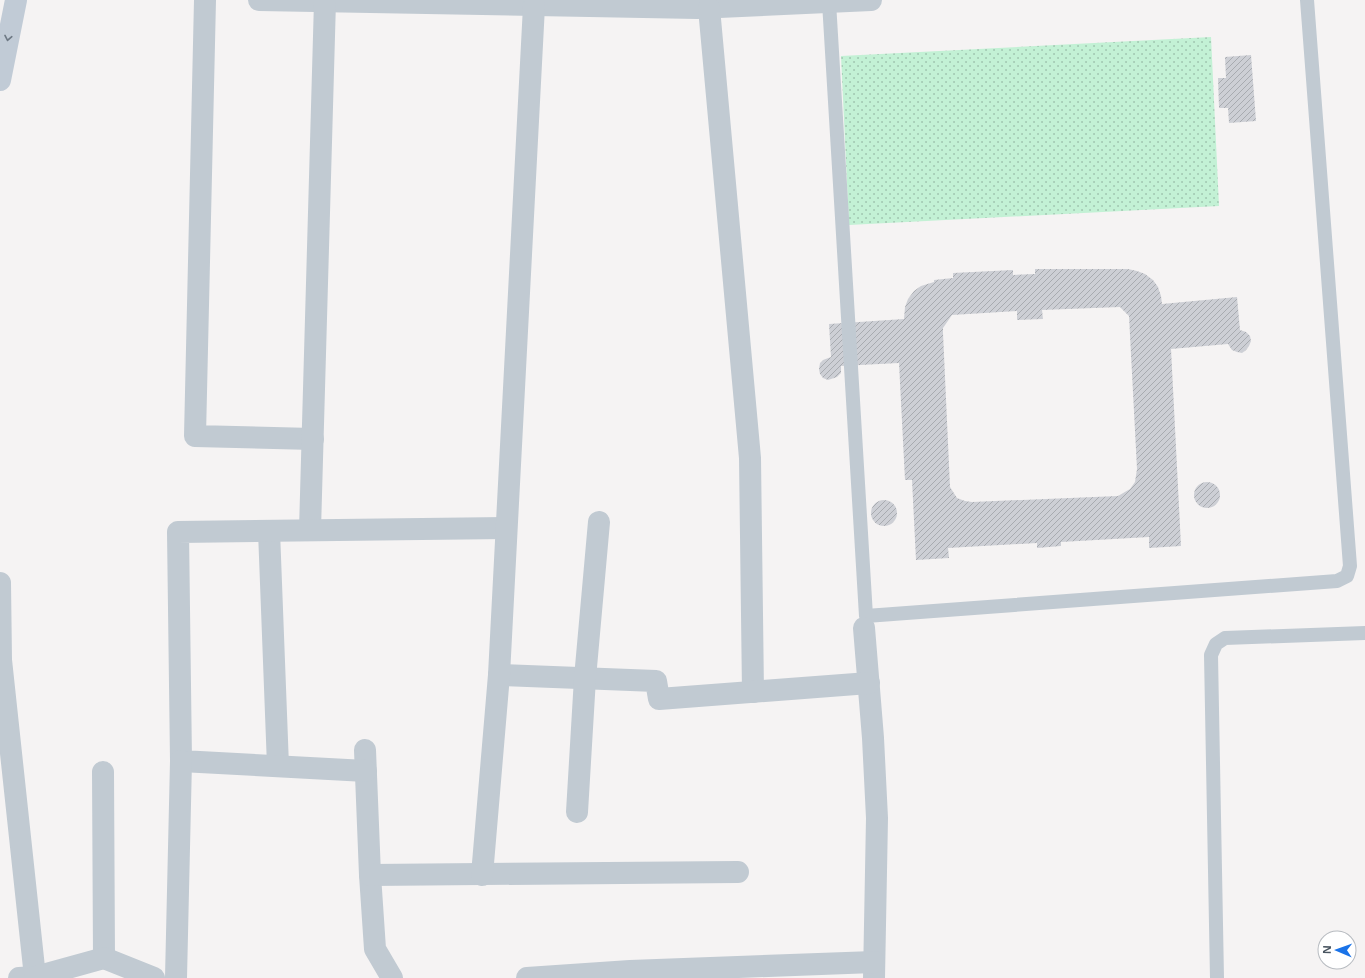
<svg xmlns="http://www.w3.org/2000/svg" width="1365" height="978" viewBox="0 0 1365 978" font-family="'Open Sans',sans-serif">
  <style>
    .park { fill: url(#park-dots) }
    .building { fill: url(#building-hatch); fill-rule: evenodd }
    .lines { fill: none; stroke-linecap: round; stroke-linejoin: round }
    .lane { stroke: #c1cad2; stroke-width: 14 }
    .street { stroke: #c1cad2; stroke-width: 22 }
    .secondary { stroke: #c1cbd6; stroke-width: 22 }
    .oneway { stroke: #6e7984 }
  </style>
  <defs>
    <pattern id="park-dots" width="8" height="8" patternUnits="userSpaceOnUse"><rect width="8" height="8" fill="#c3f1d5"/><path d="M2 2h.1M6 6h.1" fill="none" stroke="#a0c6b0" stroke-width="1.8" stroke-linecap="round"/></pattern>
    <pattern id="building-hatch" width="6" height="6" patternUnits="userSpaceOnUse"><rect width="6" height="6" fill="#cdcfd5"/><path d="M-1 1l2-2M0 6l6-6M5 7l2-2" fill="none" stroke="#a8abb0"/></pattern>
  </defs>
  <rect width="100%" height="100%" fill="#f5f3f3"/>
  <!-- park -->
  <path class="park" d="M1211,37L1219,206L849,225L841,56Z"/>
  <!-- building -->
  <g class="building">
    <path d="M1251,55L1256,121L1229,123L1228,108H1219L1218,78H1226L1225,57Z"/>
    <path d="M1035,269H1128L1137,271L1145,274L1153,280L1158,287L1161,296L1162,304L1237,297L1240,330L1246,332L1250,336L1251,341L1249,346L1246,350L1242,353L1237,352L1232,350L1228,344L1171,349L1181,546L1149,548V537L1061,542V546L1037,548V543L948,548L949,558L916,560L912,480H905L899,363L841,366V373L837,377L828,380L823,378L820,374L819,369L820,363L823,360L831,357L829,324L904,319L905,307L908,299L914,291L921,286L934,282V280L953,278V273L1013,270V275L1035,274ZM1120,307L1129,316L1137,469L1135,482L1130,489L1118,496L972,502L965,501L957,498L950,487L943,333V328L952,315L1017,311V320L1043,319L1042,310Z"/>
    <circle cx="1207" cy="495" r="13"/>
    <circle cx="884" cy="513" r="13"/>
  </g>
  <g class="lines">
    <!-- lane -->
    <g class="lane">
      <path d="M829,2L866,616L1337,581L1347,576L1350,566L1307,0"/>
      <path d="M1217,978L1211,655L1216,644L1225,638L1365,633"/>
    </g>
    <!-- street -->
    <g class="street">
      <path d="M205,0L195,436L313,439"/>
      <path d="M259,0L697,8L871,0"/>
      <path d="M709,8L750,458L753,692"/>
      <path d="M310,530L325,1"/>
      <path d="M269,531L278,766"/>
      <path d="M0,583L1,660L35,977L19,978"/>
      <path d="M864,628L873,738L877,818L874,978"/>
      <path d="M499,675L656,681L659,699L869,683"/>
      <path d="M365,750L370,875L375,949L392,978"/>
      <path d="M366,771L181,761L178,532L506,528"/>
      <path d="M103,772L104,958L154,978"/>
      <path d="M577,812L585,678L599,522"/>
      <path d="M370,875L738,872"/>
      <path d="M482,875L499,675L534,6"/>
      <path d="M35,977L104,958"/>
      <path d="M176,978L181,761"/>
      <path d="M527,978L630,971L874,962"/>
    </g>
    <!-- secondary -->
    <path class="secondary" d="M0,80L16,0"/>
  </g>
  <!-- one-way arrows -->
  <defs><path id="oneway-chevron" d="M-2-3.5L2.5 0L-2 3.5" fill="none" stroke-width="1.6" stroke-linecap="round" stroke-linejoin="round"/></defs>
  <use class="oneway" href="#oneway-chevron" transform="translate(8 38) rotate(101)"/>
  <!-- north arrow -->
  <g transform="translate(1337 950) rotate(272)"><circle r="19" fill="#ffffff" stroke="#b7bbc0"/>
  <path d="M0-3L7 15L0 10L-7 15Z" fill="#1a73e8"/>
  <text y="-6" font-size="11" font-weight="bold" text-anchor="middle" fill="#4a5661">N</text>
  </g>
</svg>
